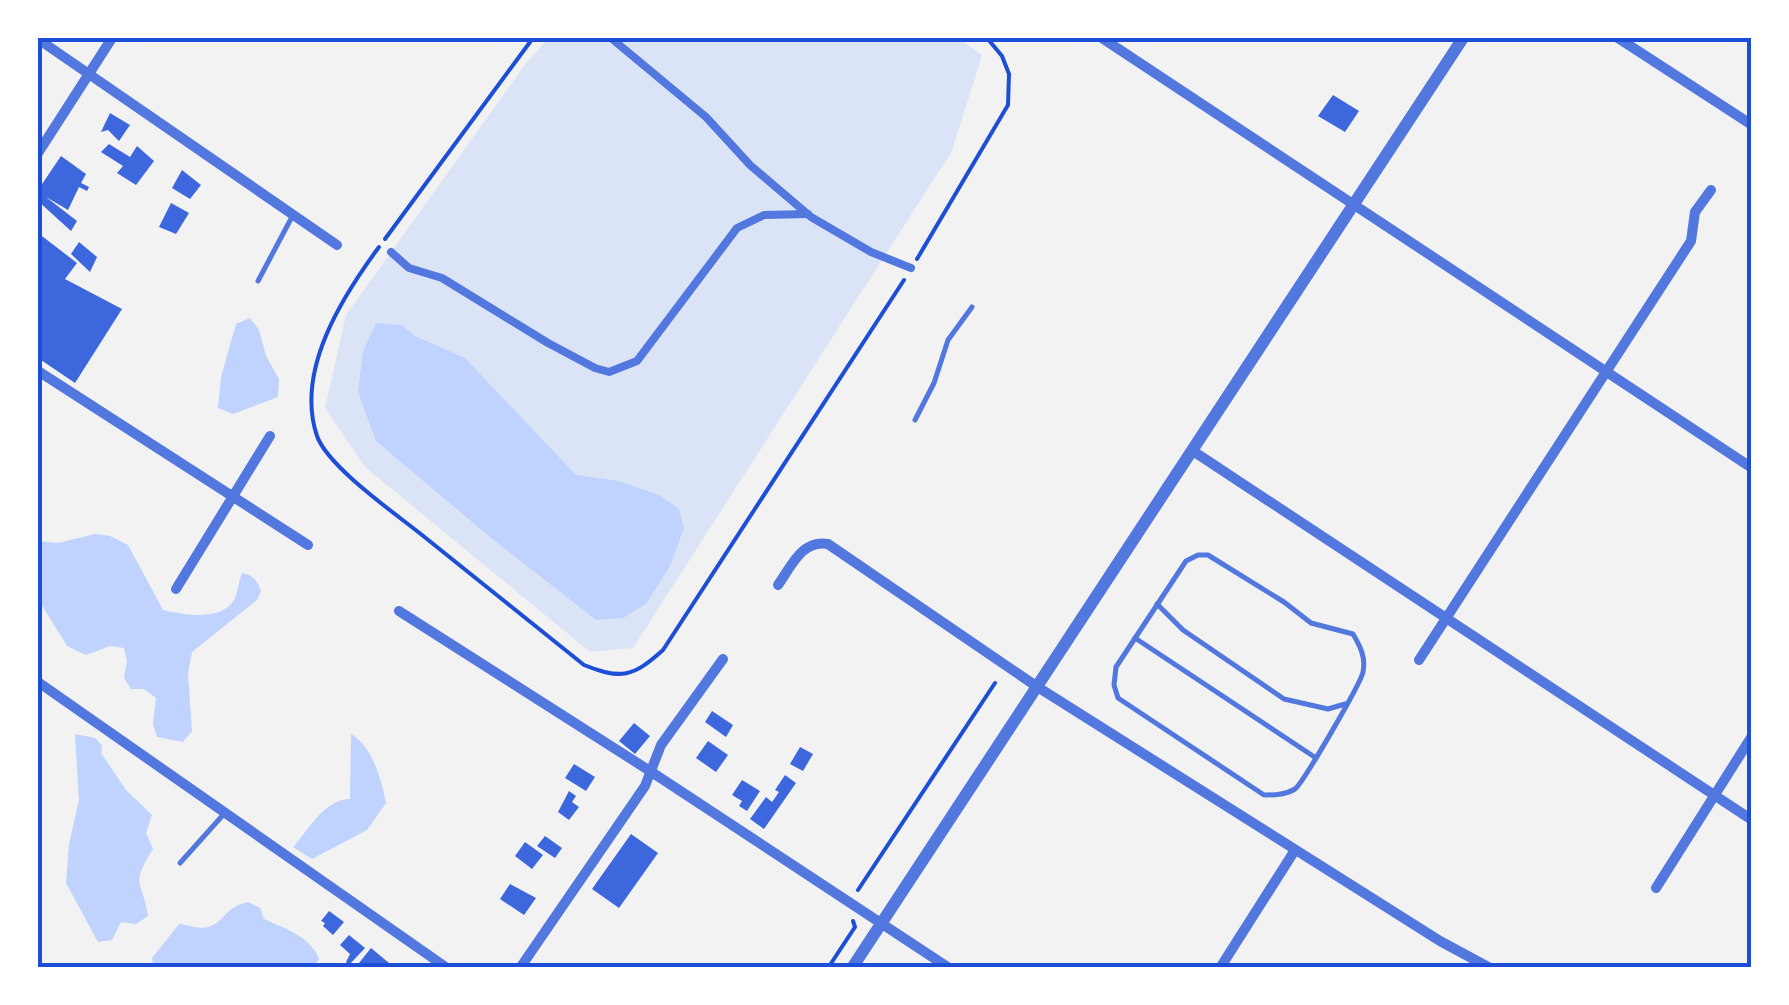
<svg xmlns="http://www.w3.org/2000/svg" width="1789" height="1005" viewBox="0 0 1789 1005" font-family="'Asap Condensed',sans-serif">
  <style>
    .green { fill: #dbe4f7 }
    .water { fill: #bfd3fe }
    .building { fill: #3d67dc }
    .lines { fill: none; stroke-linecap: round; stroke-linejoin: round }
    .path { stroke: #1d4ed8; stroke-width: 4 }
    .service { stroke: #5277de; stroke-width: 5 }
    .pedestrian { stroke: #5277de; stroke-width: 8 }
    .minor { stroke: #5277de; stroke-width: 10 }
    .tertiary { stroke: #5277de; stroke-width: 12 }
    .neatline { fill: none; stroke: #1d4ed8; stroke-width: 4 }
  </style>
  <rect width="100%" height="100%" fill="#f2f2f2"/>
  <!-- green -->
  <path class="green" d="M549,38H958L982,55L952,151L633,648L590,652L365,467L325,408L346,315L526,63Z"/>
  <!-- water -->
  <g class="water">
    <path d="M250,318L259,330L266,356L279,379L278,397L233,414L218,408L221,377L236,324Z"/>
    <path d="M376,323L402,325L415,336L465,358L576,475L619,481L661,496L679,509L684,528L670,566L646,604L623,618L596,620L491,538L376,441L358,392L363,351Z"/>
    <path d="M95,534L110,536L128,545L163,610C184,615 223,622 235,598C238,591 239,580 242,573C253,575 257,580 261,591L257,600L192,652L188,673L192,731L183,742L157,737L153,724L156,698L144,689H131L124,678L127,661L124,648L110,646L86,655L67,646L38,599V541L58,543Z"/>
    <path d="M75,734L95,738L102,745L101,753L126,790L152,815L146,833L153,849C129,887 143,880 148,916L136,924L121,922L112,940L98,942L66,883L69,844L79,800Z"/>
    <path d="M351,734C373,747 381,779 386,803L367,830L312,859L293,847C309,829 325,799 350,799Z"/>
    <path d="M248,902L260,908L264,919C286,929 310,936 319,959L313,967H153L152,958L179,924C189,925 203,931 213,925C230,915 223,909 248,902Z"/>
  </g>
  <!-- building -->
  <g class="building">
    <path d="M1333,95L1359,111L1345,132L1318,116Z"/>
    <path d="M110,113L130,125L119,141L108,130L101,132Z"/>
    <path d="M109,144L130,157L137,146L154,161L136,185L117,173L123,166L101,152Z"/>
    <path d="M61,156L86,174L81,183L89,187L87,191L79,187L68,210L46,197L77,221L71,231L38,201V190Z"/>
    <path d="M182,170L201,185L190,199L172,188Z"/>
    <path d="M171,203L189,213L176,234L159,227Z"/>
    <path d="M38,233L77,263L65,279L122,309L75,383L38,358Z"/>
    <path d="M79,242L97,257L90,272L71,254Z"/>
    <path d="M712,711L733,725L726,737L705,722Z"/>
    <path d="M634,723L650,736L635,754L619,741Z"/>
    <path d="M708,741L728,755L716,772L696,758Z"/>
    <path d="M800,747L813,754L803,771L790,764Z"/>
    <path d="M574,764L595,777L586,791L565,778Z"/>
    <path d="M785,775L796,783L764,829L750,819L766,797L772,802L779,792L775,790Z"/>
    <path d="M742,780L760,791L747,811L739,806L742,801L732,795Z"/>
    <path d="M569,791L576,796L572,802L579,807L569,820L558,812Z"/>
    <path d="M631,834L658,853L619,908L592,889Z"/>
    <path d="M545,836L562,848L555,858L537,846Z"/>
    <path d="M525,842L543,855L532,869L515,856Z"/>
    <path d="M510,884L536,898L524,915L500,899Z"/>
    <path d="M329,911L344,922L333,935L323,926L325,923L321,921Z"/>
    <path d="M349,935L365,948L349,965L346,962L350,954L340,945Z"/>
    <path d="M371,948L395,968H355Z"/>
  </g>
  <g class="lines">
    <!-- path -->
    <g class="path">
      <path d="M385,239L533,38"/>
      <path d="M379,247C342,297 295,371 317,436C328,467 396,514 422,535C476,578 530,622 584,665C621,680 633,677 663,650L904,280"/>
      <path d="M917,259L1008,105L1009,74L1002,56L987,38"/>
      <path d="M858,890L995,683"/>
      <path d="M828,968L855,927L853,921"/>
    </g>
    <!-- service -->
    <g class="service">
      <path d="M258,281L293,215"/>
      <path d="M915,420L934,383L948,340L972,307"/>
      <path d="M1198,555H1208L1284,602L1311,623L1353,634C1360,646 1366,657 1363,672C1361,683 1303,783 1295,789C1285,795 1274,795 1264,795L1118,698L1114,685L1116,667L1186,561Z"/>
      <path d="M1157,604L1183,630L1284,699L1328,709L1345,704"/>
      <path d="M1135,638L1316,758"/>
      <path d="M180,863L223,815"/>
    </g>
    <!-- pedestrian -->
    <g class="pedestrian">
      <path d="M611,38L706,117L750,165L811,217L871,252L911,268"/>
      <path d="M391,252L409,268L442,278L548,343L595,368L609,372L637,361L737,228L764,215L808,214"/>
    </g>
    <!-- minor -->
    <g class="minor">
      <path d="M1102,38L1752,468"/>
      <path d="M1618,38L1752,125"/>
      <path d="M38,39L337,245"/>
      <path d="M38,153L112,38"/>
      <path d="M38,371L308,545"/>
      <path d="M1193,451L1752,820"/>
      <path d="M778,585C791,567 802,539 828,544L1036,686L1440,941L1490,968"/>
      <path d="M176,589L270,436"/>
      <path d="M399,611L650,771L949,968"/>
      <path d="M1419,660L1691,241L1695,212L1711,190"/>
      <path d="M38,682L447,968"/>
      <path d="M1656,888L1752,736"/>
      <path d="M520,968L645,786L661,745L723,659"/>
      <path d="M1220,968L1295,850"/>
    </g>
    <!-- tertiary -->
    <path class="tertiary" d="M852,968L1463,38"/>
  </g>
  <!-- border -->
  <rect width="1789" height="1005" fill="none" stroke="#ffffff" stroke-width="80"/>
  <rect x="40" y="40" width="1709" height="925" class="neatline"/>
</svg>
